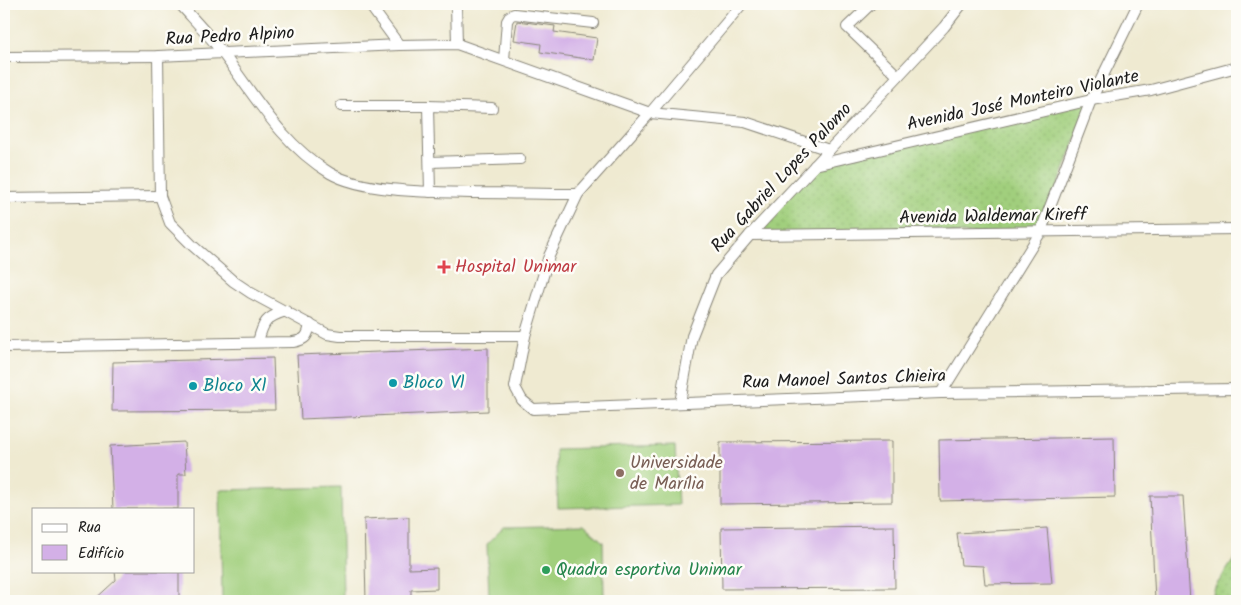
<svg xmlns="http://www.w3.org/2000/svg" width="1241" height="605" viewBox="0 0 1241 605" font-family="Kalam,sans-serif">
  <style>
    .grass { fill: url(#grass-dots); stroke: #5e764c }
    .pitch { fill: #a1cf7d; stroke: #5e764c }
    .building { fill: #d3b0e7 }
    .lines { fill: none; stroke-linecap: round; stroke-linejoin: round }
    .street-casing { stroke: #868376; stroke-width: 12 }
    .street { stroke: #fff; stroke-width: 10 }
    .health-dot { fill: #e0444e; stroke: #fdfcf7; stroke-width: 2 }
    .culture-dot { fill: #0f9aa8; stroke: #fdfcf7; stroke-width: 2 }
    .education-dot { fill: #8d6e63; stroke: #fdfcf7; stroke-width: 2 }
    .leisure-dot { fill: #2e9e5b; stroke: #fdfcf7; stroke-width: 2 }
    .labels { text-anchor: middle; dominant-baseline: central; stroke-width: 5; stroke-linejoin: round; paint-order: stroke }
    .street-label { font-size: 18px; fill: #1c1c1c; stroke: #fdfcf7 }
    .health-label { font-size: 18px; fill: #be3a42; stroke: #fdfcf7; text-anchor: start }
    .culture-label { font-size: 18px; fill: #0d838f; stroke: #fdfcf7; text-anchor: start }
    .education-label { font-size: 18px; fill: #785e54; stroke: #fdfcf7; text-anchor: start }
    .leisure-label { font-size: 18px; fill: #27864d; stroke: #fdfcf7; text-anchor: start }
  </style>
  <defs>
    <pattern id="grass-dots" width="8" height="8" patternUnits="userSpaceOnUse" patternTransform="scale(1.25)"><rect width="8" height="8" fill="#a1cf7d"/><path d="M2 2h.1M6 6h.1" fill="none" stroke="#8ab16b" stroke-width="1.8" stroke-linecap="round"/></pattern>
  </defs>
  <rect width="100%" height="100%" fill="#fdfcf7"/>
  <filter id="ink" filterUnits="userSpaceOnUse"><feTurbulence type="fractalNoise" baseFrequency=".02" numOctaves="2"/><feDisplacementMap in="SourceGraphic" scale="10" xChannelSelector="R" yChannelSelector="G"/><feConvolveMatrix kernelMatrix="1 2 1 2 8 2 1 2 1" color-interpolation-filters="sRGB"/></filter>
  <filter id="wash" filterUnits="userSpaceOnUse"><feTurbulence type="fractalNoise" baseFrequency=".0096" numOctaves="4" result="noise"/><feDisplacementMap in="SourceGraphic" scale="20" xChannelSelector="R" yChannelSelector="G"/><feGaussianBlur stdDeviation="1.12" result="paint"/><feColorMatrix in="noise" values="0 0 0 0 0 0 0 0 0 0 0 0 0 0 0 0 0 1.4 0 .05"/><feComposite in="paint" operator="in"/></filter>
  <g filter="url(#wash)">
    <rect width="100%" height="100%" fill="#efead1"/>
    <!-- grass -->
    <g class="grass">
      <path d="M1091,100L1040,233L750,235L815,165Z"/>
      <path d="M1237,555V601H1220V598L1213,594L1215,587Z"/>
    </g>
    <!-- pitch -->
    <g class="pitch">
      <path d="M675,446L678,505L558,508L555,449Z"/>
      <path d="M341,487L343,601H222L220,490Z"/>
      <path d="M584,525L603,542L604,597L599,601H494L489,596L487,544L504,527Z"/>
    </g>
    <g id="blocks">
      <!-- building -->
      <g class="building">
        <path d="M517,21L555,26L554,32L597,38L594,60L540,52L541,44L514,40Z"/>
        <path d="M488,348V411L301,419L297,355Z"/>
        <path d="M273,358L275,410L112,411L113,362Z"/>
        <path d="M1114,437L1115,497L940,501L939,440Z"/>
        <path d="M892,441V502L720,504V442Z"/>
        <path d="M184,442L186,474H178V509H113L110,446Z"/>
        <path d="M1150,496H1183L1190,601H1155Z"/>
        <path d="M409,517V569L437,568V589L411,590V601H366L364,519Z"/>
        <path d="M894,526L895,588L722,589L721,528Z"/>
        <path d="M1047,528L1052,583L985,584L983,566L961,565L957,533Z"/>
        <path d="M115,571H179V601H93L116,580Z"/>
      </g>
    </g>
  </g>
  <g filter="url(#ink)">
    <use href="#blocks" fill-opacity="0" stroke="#868376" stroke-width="1"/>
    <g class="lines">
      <defs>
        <g id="street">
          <path d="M180,4C195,21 211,37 224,55C256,98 283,145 330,173C364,193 437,192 476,193C510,193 544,194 578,194"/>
          <path d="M369,4L399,45"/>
          <path d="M456,4L457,44"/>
          <path d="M742,4L650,113L578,194L549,256L525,336L515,387L522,400L533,409L941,393L1237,389"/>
          <path d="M871,4L847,27L898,76"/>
          <path d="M158,56L160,196L170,223L193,246L233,281L251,293L327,334L340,336H525"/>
          <path d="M4,57L158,56L399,45L457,44L650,113L745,122L829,150"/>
          <path d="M504,60L507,21L510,16L514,14L593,23"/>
          <path d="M341,106H428L492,108"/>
          <path d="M428,106L430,192"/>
          <path d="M430,162L520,159"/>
          <path d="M815,165L1091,100L1151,90L1237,67"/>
          <path d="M4,198L160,196"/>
          <path d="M750,235L1237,229"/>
          <path d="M258,342C263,322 266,317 286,311"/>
          <path d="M4,347L293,342C306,340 308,336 310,324"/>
          <path d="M941,393L1040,233L1091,100L1138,4"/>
          <path d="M680,403L692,336L716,275L750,235L944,27L962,4"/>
        </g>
      </defs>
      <!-- street casing -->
      <use href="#street" class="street-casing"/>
      <!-- street -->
      <use href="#street" class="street"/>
    </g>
  </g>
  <!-- markers -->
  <path class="health-dot" d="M441.5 259.5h5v5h5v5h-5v5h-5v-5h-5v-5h5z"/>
  <g class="culture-dot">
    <circle cx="393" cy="383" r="5"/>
    <circle cx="193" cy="386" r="5"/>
  </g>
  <circle class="education-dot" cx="620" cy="473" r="5"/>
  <circle class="leisure-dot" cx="546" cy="570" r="5"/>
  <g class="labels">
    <!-- street labels -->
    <g class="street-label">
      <text transform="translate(230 37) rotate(-3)">Rua Pedro Alpino</text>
      <text transform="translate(1023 101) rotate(-12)">Avenida José Monteiro Violante</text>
      <text transform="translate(782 178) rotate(-47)">Rua Gabriel Lopes Palomo</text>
      <text transform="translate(993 217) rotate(-1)">Avenida Waldemar Kireff</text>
      <text transform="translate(844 380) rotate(-2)">Rua Manoel Santos Chieira</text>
    </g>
    <!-- health labels -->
    <g class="health-label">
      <text x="455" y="267">Hospital Unimar</text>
    </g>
    <!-- culture labels -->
    <g class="culture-label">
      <text x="403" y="383">Bloco Vl</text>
      <text x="203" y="386">Bloco Xl</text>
    </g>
    <!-- education labels -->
    <g class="education-label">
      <text x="630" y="463">Universidade<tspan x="630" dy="21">de Marília</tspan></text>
    </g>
    <!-- leisure labels -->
    <g class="leisure-label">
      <text x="556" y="570">Quadra esportiva Unimar</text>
    </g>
  </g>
  <!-- margin -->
  <rect width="1241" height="605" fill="none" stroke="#fdfcf7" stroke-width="20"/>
  <!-- legend -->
  <rect x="32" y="508" width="162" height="65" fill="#fdfcf7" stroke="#a3a29f"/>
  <rect x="42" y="524" width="25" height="8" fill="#ffffff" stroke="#a3a29f"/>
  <text x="78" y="532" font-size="15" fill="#1c1c1c">Rua</text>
  <rect x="42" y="545" width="25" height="15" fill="#d3b0e7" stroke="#a3a29f"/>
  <text x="78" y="558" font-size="15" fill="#1c1c1c">Edifício</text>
</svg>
